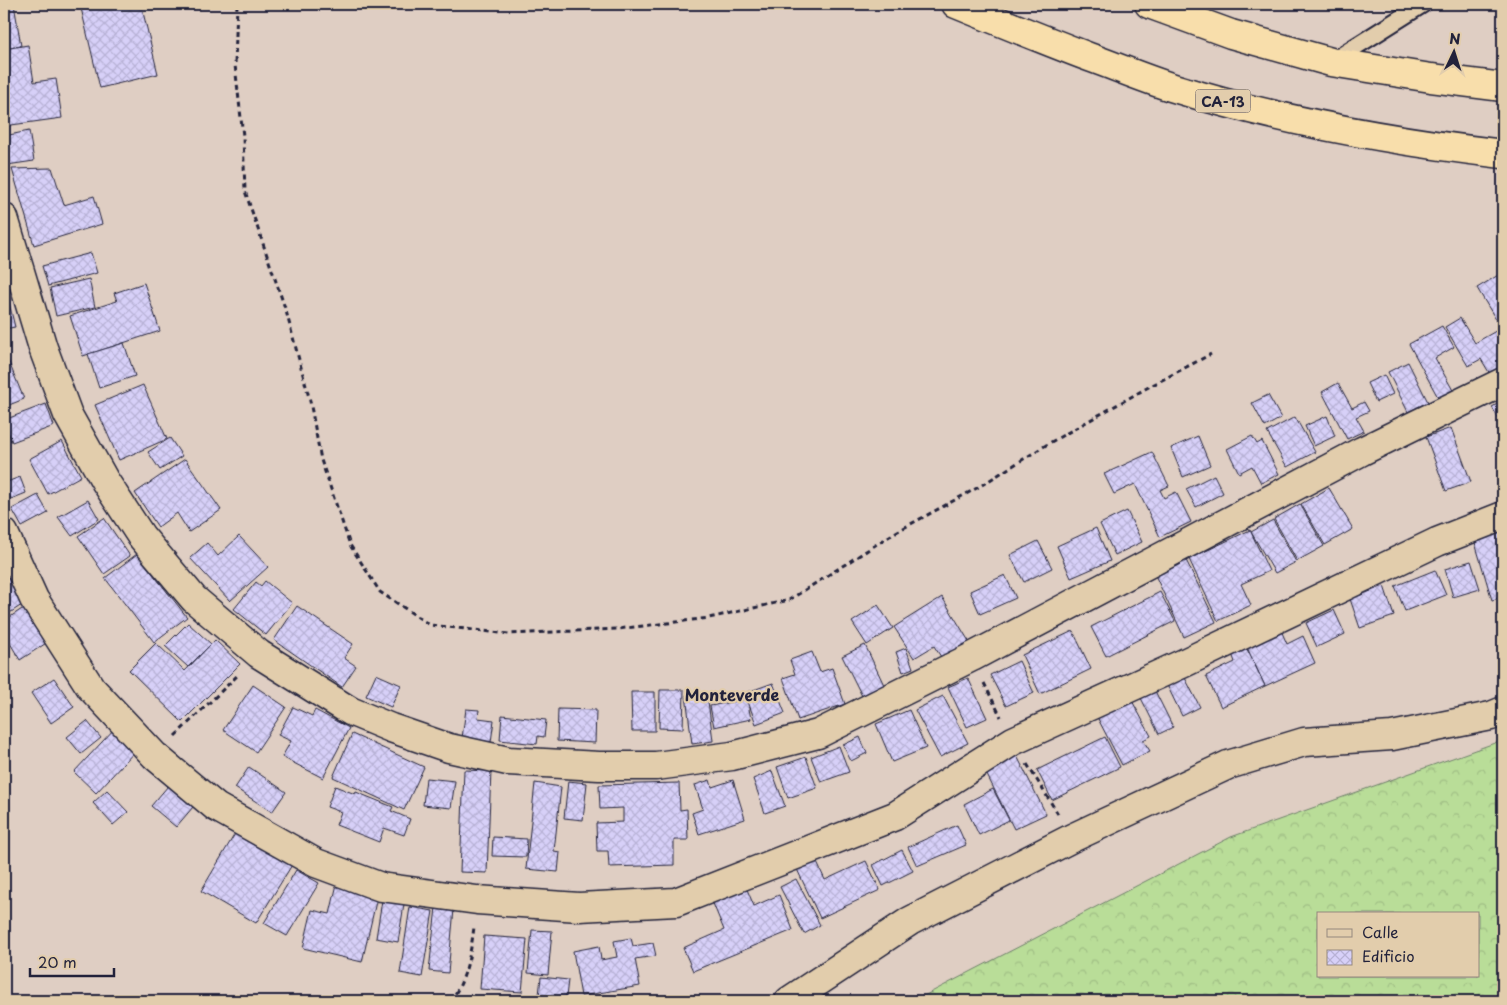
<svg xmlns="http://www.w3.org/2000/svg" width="1507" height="1005" viewBox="0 0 1507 1005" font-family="'Playpen Sans',sans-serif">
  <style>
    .forest { fill: url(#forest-crowns); stroke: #6e806a; fill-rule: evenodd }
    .building { fill: url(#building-cross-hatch); stroke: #22223b }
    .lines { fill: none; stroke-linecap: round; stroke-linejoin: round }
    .lane-casing { stroke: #22223b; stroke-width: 20 }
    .street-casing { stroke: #22223b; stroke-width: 31 }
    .highway-casing { stroke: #22223b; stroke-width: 31 }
    .path { stroke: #22223b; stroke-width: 3; stroke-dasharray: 5 4; stroke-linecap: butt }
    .lane { stroke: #e2cdac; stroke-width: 16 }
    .street { stroke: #e2cdac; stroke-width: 28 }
    .highway { stroke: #f8deab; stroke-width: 28 }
    .labels { text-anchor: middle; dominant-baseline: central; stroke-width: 4.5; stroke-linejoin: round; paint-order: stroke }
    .shield { fill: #e2cdac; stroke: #5c555d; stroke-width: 1 }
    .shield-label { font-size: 14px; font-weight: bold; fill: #22223b }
    .neighbourhood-label { font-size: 16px; font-weight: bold; fill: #22223b; stroke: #e2cdac }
  </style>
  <defs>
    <pattern id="forest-crowns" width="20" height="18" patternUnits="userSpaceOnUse" patternTransform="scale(1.25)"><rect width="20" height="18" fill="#b9dd98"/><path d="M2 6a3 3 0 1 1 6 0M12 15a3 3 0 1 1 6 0" fill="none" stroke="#9fbd84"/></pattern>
    <pattern id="building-cross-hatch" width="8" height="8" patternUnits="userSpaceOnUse" patternTransform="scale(1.25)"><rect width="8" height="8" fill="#d7d0f8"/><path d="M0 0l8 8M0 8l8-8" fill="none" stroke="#b8b2d6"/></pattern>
  </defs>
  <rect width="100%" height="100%" fill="#dfcec3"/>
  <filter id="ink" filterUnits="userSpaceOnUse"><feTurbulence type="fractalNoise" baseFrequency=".02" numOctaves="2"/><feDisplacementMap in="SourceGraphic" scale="10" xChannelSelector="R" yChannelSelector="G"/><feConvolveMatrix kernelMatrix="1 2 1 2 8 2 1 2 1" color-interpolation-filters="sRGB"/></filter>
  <g filter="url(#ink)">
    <!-- forest -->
    <path class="forest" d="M1503,740V1001H914L1231,837ZM1318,914H1478V976H1318Z"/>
    <!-- building -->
    <g class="building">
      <path d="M4,4H14L21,46L4,49Z"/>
      <path d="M80,4H141L158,74L100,88Z"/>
      <path d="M28,45L34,82L56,79L62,118L4,126V49Z"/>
      <path d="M29,131L34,161L7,165L4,136Z"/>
      <path d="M52,168L64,205L94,196L102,224L34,245L12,169Z"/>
      <path d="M91,253L97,273L48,286L42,266Z"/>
      <path d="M1500,274L1503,280V366L1490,374L1481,359L1468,366L1445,327L1460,318L1475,343L1501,328L1477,288Z"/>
      <path d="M89,279L95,307L56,316L50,288Z"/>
      <path d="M4,283L15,327L4,329Z"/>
      <path d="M144,283L160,331L83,356L70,316L117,301L114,293Z"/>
      <path d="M1442,326L1454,347L1435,358L1455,394L1440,401L1409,344Z"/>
      <path d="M124,343L135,376L99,388L88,354Z"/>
      <path d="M8,360L24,399L4,407V362Z"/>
      <path d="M1408,362L1428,402L1408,412L1388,372Z"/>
      <path d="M1384,375L1393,394L1376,402L1367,383Z"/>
      <path d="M1338,383L1352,408L1364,402L1369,411L1356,417L1364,431L1347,439L1322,392Z"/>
      <path d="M143,385L167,439L119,460L95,405Z"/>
      <path d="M1268,395L1281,418L1265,427L1252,403Z"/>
      <path d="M1503,401V427L1492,407Z"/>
      <path d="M46,404L54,426L12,442L4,420Z"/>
      <path d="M1327,416L1335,436L1314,446L1305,426Z"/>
      <path d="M1295,417L1315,452L1287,467L1267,432Z"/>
      <path d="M1451,428L1471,482L1446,491L1426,437Z"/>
      <path d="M1198,436L1210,465L1183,477L1171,448Z"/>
      <path d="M1252,436L1257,444L1262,441L1279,474L1261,483L1252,466L1239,473L1227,449Z"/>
      <path d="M170,438L182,456L160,470L148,452Z"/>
      <path d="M62,441L81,476L48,494L29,459Z"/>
      <path d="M1152,452L1169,486L1160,490L1164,498L1176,492L1191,522L1160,537L1135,484L1114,494L1104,474Z"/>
      <path d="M185,459L221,510L189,532L177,513L158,527L135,493Z"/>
      <path d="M1214,475L1223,493L1196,507L1186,489Z"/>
      <path d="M20,477L26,493L11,499L4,483Z"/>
      <path d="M1329,488L1353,529L1325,545L1301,504Z"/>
      <path d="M38,495L48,513L22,527L12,509Z"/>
      <path d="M88,500L99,519L72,536L58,517Z"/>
      <path d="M1300,504L1324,546L1297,561L1274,519Z"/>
      <path d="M1127,511L1142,542L1115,555L1100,524Z"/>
      <path d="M104,518L130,556L104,574L78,536Z"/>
      <path d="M1273,520L1296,562L1275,573L1251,532Z"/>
      <path d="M1503,527V597L1492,600L1473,536Z"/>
      <path d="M1096,528L1110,561L1071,578L1057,546Z"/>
      <path d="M1250,530L1269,571L1241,584L1251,605L1218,621L1189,559Z"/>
      <path d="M239,536L268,567L230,601L190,558L207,543L218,556Z"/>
      <path d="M1038,541L1052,568L1024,582L1010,555Z"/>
      <path d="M137,554L187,617L154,642L105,578Z"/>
      <path d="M1186,560L1216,622L1184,637L1155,575Z"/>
      <path d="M1471,561L1480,589L1453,597L1445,569Z"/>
      <path d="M1435,570L1446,595L1405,611L1395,586Z"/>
      <path d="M14,573L31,599L8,614L4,607V579Z"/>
      <path d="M1005,575L1016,598L980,614L970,591Z"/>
      <path d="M265,581L292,603L266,635L234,609L256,582L261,586Z"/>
      <path d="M1384,586L1394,616L1360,628L1350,599Z"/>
      <path d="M1160,592L1175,621L1106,656L1091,627Z"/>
      <path d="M942,597L970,643L943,660L934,646L914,658L894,627Z"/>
      <path d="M28,605L51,640L20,660L4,633V621Z"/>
      <path d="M878,605L893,628L867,645L852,622Z"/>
      <path d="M297,606L353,644L344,658L356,666L342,687L274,640Z"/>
      <path d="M1334,610L1345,634L1317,647L1306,623Z"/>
      <path d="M188,623L211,644L188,667L165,646Z"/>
      <path d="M1280,628L1287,644L1303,636L1315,663L1265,686L1243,639Z"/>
      <path d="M1073,631L1091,669L1040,694L1022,655Z"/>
      <path d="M215,640L240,664L182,722L129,670L156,643L185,671Z"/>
      <path d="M865,645L884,685L862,696L842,656Z"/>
      <path d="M1246,647L1265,686L1221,707L1206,676L1235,662L1232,654Z"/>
      <path d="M906,648L913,668L903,672L896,652Z"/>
      <path d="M812,652L820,672L832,668L845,704L798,720L783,678L795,674L790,660Z"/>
      <path d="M1019,661L1034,693L1006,706L990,675Z"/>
      <path d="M376,674L401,685L391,707L366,696Z"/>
      <path d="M1184,676L1200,707L1182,716L1167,685Z"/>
      <path d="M54,678L74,707L51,723L31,693Z"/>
      <path d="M968,678L987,718L967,727L948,687Z"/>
      <path d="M773,683L785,713L756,724L745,693Z"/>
      <path d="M253,685L286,707L256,752L223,730Z"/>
      <path d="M660,690H684L683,729L659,728Z"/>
      <path d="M1155,691L1173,727L1159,734L1141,698Z"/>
      <path d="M631,692H655V731H632Z"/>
      <path d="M707,693L713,741L692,744L686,695Z"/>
      <path d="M943,696L968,743L940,757L915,710Z"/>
      <path d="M1130,697L1151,736L1143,740L1150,751L1122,765L1096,715Z"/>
      <path d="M747,699L751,719L714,727L710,706Z"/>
      <path d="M293,707L312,716L315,710L349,728L323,778L282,757L291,741L278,735Z"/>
      <path d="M466,709L479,710L478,718L494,720L491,742L462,738Z"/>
      <path d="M558,709L596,710L595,743L557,741Z"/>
      <path d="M909,710L926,748L892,762L876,724Z"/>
      <path d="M502,715L546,720L544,737L538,736L537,744L500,740Z"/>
      <path d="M87,721L101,738L81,754L67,737Z"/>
      <path d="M116,727L138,748L96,793L74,772Z"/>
      <path d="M352,734L424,767L404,810L333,777Z"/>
      <path d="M860,737L867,753L851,761L843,745Z"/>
      <path d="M1105,737L1120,767L1052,800L1037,770Z"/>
      <path d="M839,746L849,772L821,782L811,757Z"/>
      <path d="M1017,756L1046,814L1014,829L985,771Z"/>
      <path d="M806,757L817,788L788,798L777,767Z"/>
      <path d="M249,767L286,792L272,812L235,788Z"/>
      <path d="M464,770L491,771L487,873L460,872Z"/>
      <path d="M772,771L785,806L765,813L753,779Z"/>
      <path d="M426,778L455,781L451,808L423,805Z"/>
      <path d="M174,779L199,800L176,827L151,806Z"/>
      <path d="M710,780L712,787L733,780L745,819L699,834L692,813L703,809L695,785Z"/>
      <path d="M568,781L587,783L583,820L564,818Z"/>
      <path d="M535,783L561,787L554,851L560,852L558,872L526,869Z"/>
      <path d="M679,783L680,810L687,809L688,840H674V865L609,867L608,851H597L596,823L623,822V808L600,809L599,785Z"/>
      <path d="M335,786L355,794L356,792L393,807L391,811L410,819L404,835L384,828L379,842L336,825L341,812L327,807Z"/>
      <path d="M993,789L1009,820L979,835L964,804Z"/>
      <path d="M107,790L128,812L113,825L93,803Z"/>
      <path d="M957,825L966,845L917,866L908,847Z"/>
      <path d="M239,827L295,860L256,923L201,891Z"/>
      <path d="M493,837L527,839L526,857L492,856Z"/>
      <path d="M902,850L913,871L883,886L873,865Z"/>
      <path d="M814,856L825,880L866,861L880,890L820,918L795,865Z"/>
      <path d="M296,870L319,883L287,936L264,923Z"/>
      <path d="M796,879L820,925L804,934L780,887Z"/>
      <path d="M337,884L378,893L362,962L303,948L312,910L330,914Z"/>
      <path d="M746,887L754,906L779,895L793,930L693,971L683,948L724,930L712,901Z"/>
      <path d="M383,894L405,898L398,942L376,938Z"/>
      <path d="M410,907L433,911L422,977L400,973Z"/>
      <path d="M436,907L454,909L448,973L429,971Z"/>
      <path d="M532,930L552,931L548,975L528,973Z"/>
      <path d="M484,936L527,939L522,992L480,989Z"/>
      <path d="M631,938L633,946L653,943L656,956L635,959L640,986L581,996L573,951L599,946L601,960L617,957L614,941Z"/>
      <path d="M541,977L568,980L566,997L539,995Z"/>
    </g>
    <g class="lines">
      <defs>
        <path id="lane" d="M1331,62L1423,4"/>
        <g id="street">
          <path d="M4,218L43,348L68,415L105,481L141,536L194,599L259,654L350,711L391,728L449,748L508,761L599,766H656L732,756L818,734L972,657L1362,451L1503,382"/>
          <path d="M4,533L34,599L91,688L155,756L216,807L316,863L381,887L477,900L579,907L676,902L895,816L1013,741L1184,663L1437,542L1503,516"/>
          <path d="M789,1001L910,921L1072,838L1228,765L1304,742L1392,736L1491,716L1503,711"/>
        </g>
        <g id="highway">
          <path d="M956,4C1000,22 1044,40 1089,57C1117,67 1145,79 1174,88C1281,121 1392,141 1503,154"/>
          <path d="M1149,4L1231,34L1331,62L1431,78L1503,87"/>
        </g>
      </defs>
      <!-- lane casing -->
      <use href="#lane" class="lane-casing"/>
      <!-- street casing -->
      <use href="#street" class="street-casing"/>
      <!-- highway casing -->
      <use href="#highway" class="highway-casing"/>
      <!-- path -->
      <g class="path">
        <path d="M237,4L235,65L243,136L245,191L286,311L310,401L321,460L350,545L380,592L430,625L509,634L618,629L709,618L789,600L896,532L977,488L1051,442L1145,389L1211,354"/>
        <path d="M984,683L1001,717"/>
        <path d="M175,736L239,674"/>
        <path d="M1027,764L1058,814"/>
        <path d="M450,1001C466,982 471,951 474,927"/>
      </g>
      <!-- lane -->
      <use href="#lane" class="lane"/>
      <!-- street -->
      <use href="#street" class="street"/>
      <!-- highway -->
      <use href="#highway" class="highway"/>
    </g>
  </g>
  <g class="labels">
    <!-- shield labels -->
    <rect class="shield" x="1195.5" y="89.5" width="55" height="23" rx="4"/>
    <g class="shield-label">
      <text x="1223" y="101">CA-13</text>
    </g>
    <!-- neighbourhood labels -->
    <g class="neighbourhood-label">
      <text x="732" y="694">Monteverde</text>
    </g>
  </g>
  <!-- margin -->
  <rect width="1507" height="1005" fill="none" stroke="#e2cdac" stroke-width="20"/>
  <rect x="10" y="10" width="1487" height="985" fill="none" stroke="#22223b" stroke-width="2" filter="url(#ink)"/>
  <!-- legend -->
  <rect x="1317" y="912" width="162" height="65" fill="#e2cdac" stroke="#95897f"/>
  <rect x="1327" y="929" width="25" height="8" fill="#e2cdac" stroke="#95897f"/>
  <text x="1362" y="938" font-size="15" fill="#22223b">Calle</text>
  <rect x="1327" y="950" width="25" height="15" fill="url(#building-cross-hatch)" stroke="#95897f"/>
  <text x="1362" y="962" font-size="15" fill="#22223b">Edificio</text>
  <!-- north arrow -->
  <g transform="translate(1454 52) rotate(4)" stroke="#e2cdac" stroke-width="4" paint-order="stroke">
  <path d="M0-4L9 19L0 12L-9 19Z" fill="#22223b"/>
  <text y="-8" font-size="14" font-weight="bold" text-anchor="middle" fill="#22223b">N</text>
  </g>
  <!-- scale -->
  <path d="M30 968v8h84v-8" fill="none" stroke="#22223b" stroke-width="2.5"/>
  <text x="38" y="968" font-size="15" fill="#22223b" stroke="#e2cdac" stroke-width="4" paint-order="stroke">20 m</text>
</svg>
